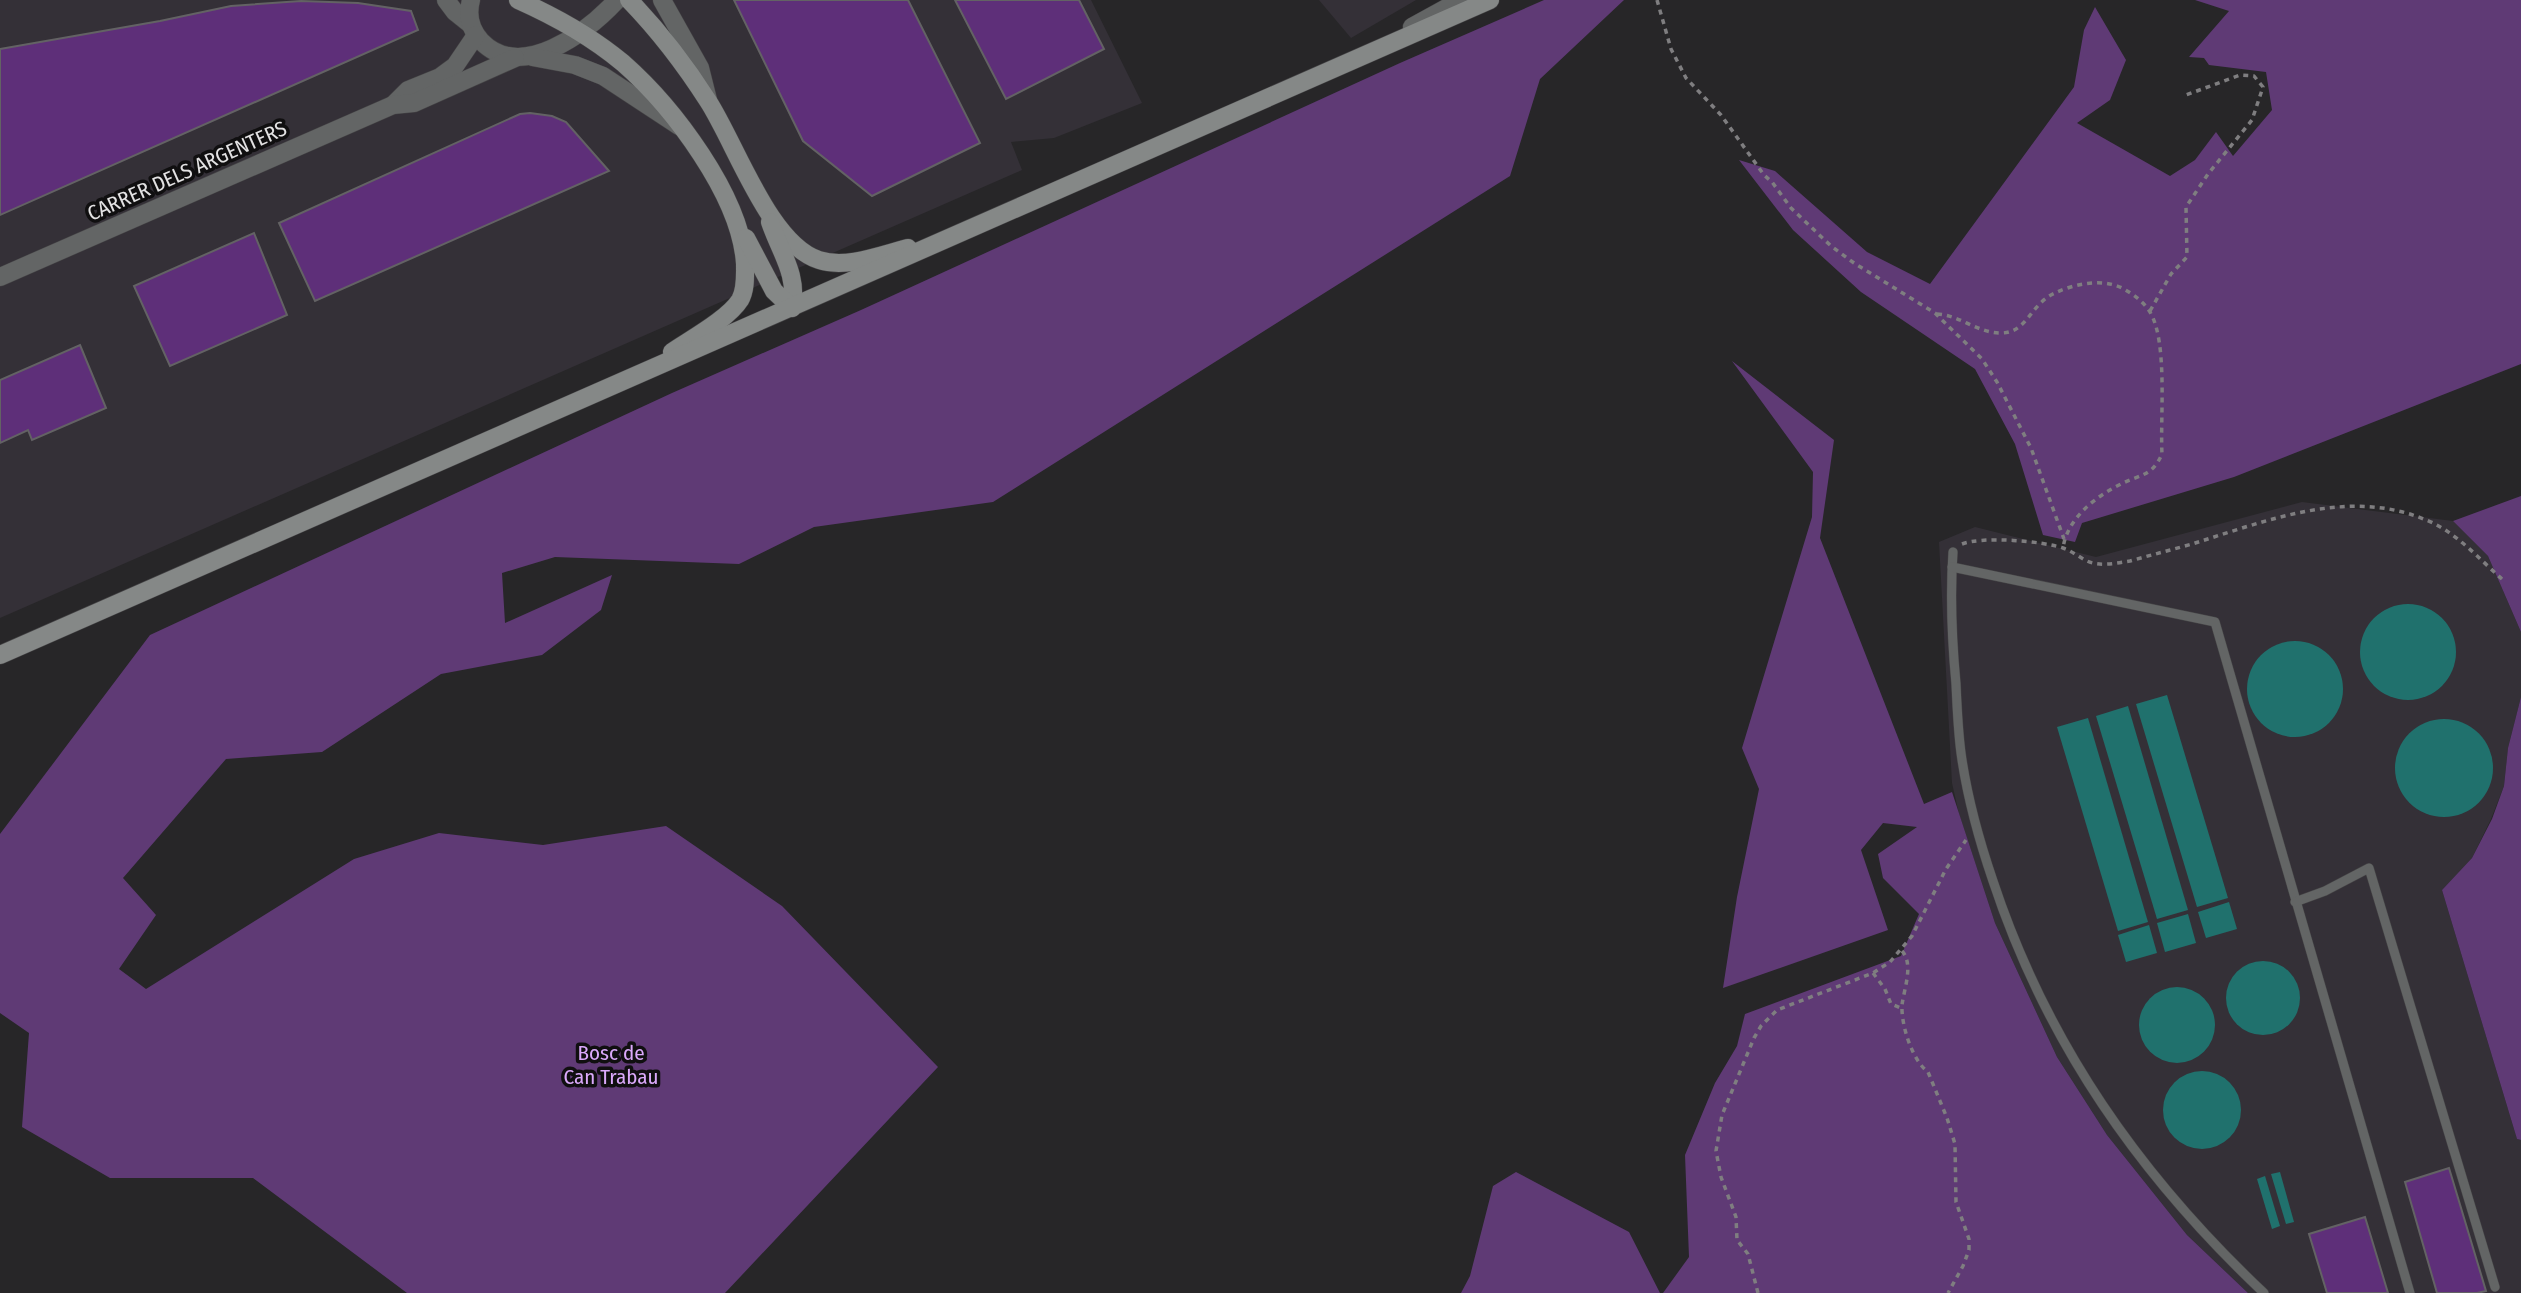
<svg xmlns="http://www.w3.org/2000/svg" width="2521" height="1293" viewBox="0 0 2521 1293" font-family="'Fira Sans Condensed',sans-serif">
  <style>
    .built { fill: #343037 }
    .green { fill: #5f3a75 }
    .water { fill: #20716d }
    .building { fill: #5e2f79; stroke: #636264; stroke-width: 2 }
    .lines { fill: none; stroke-linecap: round; stroke-linejoin: round }
    .lane-casing { stroke: #454446; stroke-width: 10 }
    .street-casing { stroke: #454446; stroke-width: 19 }
    .secondary-casing { stroke: #454446; stroke-width: 19 }
    .path { stroke: #7f7e80; stroke-width: 3.5; stroke-dasharray: 5 5; stroke-linecap: butt }
    .lane { stroke: #636565; stroke-width: 9 }
    .street { stroke: #636565; stroke-width: 18 }
    .secondary { stroke: #858887; stroke-width: 18 }
    .labels { text-anchor: middle; dominant-baseline: central; stroke-width: 7; stroke-linejoin: round; paint-order: stroke }
    .street-label { font-size: 21px; fill: #e3e2e3; stroke: #100f10 }
    .park-label { font-size: 21px; fill: #dba9fb; stroke: #100f10 }
  </style>
  <rect width="100%" height="100%" fill="#272628"/>
  <!-- built -->
  <g class="built">
    <path d="M0,0H1091L1142,103L1054,138L1011,142L1022,170L0,618Z"/>
    <path d="M1319,0H1416L1351,38Z"/>
    <path d="M2302,502L2453,521L2488,556L2521,632V697L2508,748L2504,786L2491,819L2472,858L2442,890L2517,1139L2521,1140V1293H2248L2187,1235L2107,1135L2057,1057L1995,923L1959,814L1952,783L1939,542L1975,527L2096,557Z"/>
  </g>
  <!-- green -->
  <g class="green">
    <path d="M1544,0H1624L1540,79L1510,176L993,502L814,527L739,564L555,557L502,573L505,623L612,575L601,610L542,655L441,674L322,752L226,759L123,878L156,915L119,969L146,989L354,859L439,833L543,845L666,826L782,906L938,1067L725,1293H407L253,1178H110L22,1127L29,1033L0,1013V834L150,635L672,393L861,310L1400,63Z"/>
    <path d="M2195,0H2521V364L2234,477L2082,523L2075,542L2043,535L2015,444L1975,369L1861,292L1793,230L1739,160L1775,171L1867,252L1930,284L2074,87L2084,30L2095,7L2126,60L2110,100L2077,123L2170,176L2195,160L2216,132L2233,156L2272,110L2266,72L2209,65L2204,58L2189,57L2229,11Z"/>
    <path d="M1732,361L1834,440L1820,538L1924,804L1952,792L1995,923L2057,1057L2107,1135L2187,1235L2248,1293H1663L1689,1257L1685,1155L1715,1083L1737,1046L1745,1014L1901,956L1919,914L1883,878L1878,854L1917,827L1883,823L1861,850L1888,930L1723,988L1737,897L1759,789L1742,748L1812,517L1813,472Z"/>
    <path d="M2521,496V632L2488,556L2453,521Z"/>
    <path d="M2521,697V1140L2517,1139L2442,890L2472,858L2492,819L2504,786L2508,748Z"/>
    <path d="M1516,1172L1629,1232L1660,1293H1461L1470,1276L1493,1186Z"/>
  </g>
  <!-- water -->
  <g class="water">
    <circle cx="2408" cy="652" r="48"/>
    <circle cx="2295" cy="689" r="48"/>
    <path d="M2167,695L2228,898L2197,907L2136,704Z"/>
    <path d="M2128,706L2188,910L2157,919L2096,716Z"/>
    <path d="M2088,718L2148,922L2118,931L2057,727Z"/>
    <circle cx="2444" cy="768" r="49"/>
    <path d="M2229,902L2237,929L2206,938L2198,912Z"/>
    <path d="M2188,914L2196,943L2165,952L2157,923Z"/>
    <path d="M2149,925L2157,953L2126,962L2118,935Z"/>
    <circle cx="2263" cy="998" r="37"/>
    <circle cx="2177" cy="1025" r="38"/>
    <circle cx="2202" cy="1110" r="39"/>
    <path d="M2280,1172L2294,1222L2286,1224L2271,1174Z"/>
    <path d="M2265,1176L2280,1226L2272,1229L2257,1179Z"/>
  </g>
  <!-- building -->
  <g class="building">
    <path d="M734,0H908L980,143L872,196L803,141Z"/>
    <path d="M955,0H1079L1104,49L1006,99Z"/>
    <path d="M301,1L358,3L411,11L418,30L0,215V49L160,21L231,6Z"/>
    <path d="M530,113L552,116L566,122L609,171L315,301L279,223L520,114Z"/>
    <path d="M254,233L287,315L170,366L134,286Z"/>
    <path d="M80,345L106,408L32,440L28,430L0,443V380Z"/>
    <path d="M2449,1168L2486,1291L2477,1293H2437L2405,1182Z"/>
    <path d="M2365,1217L2388,1293H2327L2309,1234Z"/>
  </g>
  <g class="lines">
    <defs>
      <g id="lane">
        <path d="M1953,552C1950,595 1952,641 1956,684C1957,707 1958,730 1961,753C1967,797 1979,840 1993,881C2047,1044 2140,1176 2264,1293"/>
        <path d="M1952,567L2215,622L2410,1293"/>
        <path d="M2295,902L2325,891L2369,868L2495,1287"/>
      </g>
      <g id="street">
        <path d="M446,0L455,12L470,24"/>
        <path d="M471,0C467,15 470,29 481,41C521,83 587,32 617,0"/>
        <path d="M662,0L700,68L708,100"/>
        <path d="M1412,27L1461,0"/>
        <path d="M532,57L575,65L603,76L679,126"/>
        <path d="M393,105L408,90L440,77L455,66L476,35"/>
        <path d="M0,277L393,105L414,103L515,58"/>
      </g>
      <g id="secondary">
        <path d="M518,0C554,16 593,38 623,63C673,107 741,196 745,264C745,276 746,290 740,300C728,319 691,339 672,352"/>
        <path d="M629,0C659,31 685,65 708,101C736,144 769,244 819,260C846,269 881,255 908,248"/>
        <path d="M770,222C781,254 798,274 792,308"/>
        <path d="M746,238L774,291L792,308"/>
        <path d="M0,655L1490,0"/>
      </g>
    </defs>
    <!-- lane casing -->
    <use href="#lane" class="lane-casing"/>
    <!-- street casing -->
    <use href="#street" class="street-casing"/>
    <!-- secondary casing -->
    <use href="#secondary" class="secondary-casing"/>
    <!-- path -->
    <g class="path">
      <path d="M1657,0L1671,49L1686,78L1721,115L1764,175L1772,182L1791,208L1831,246L1854,263L1935,313L1982,359L1997,382L2031,448L2064,539"/>
      <path d="M2150,311L2171,274L2187,257L2186,207L2208,174L2252,120L2263,87L2254,76L2240,75L2186,95"/>
      <path d="M1937,314C1960,315 1979,334 2002,333C2028,332 2030,304 2055,293C2074,284 2102,278 2122,288C2133,294 2143,301 2150,312C2168,342 2160,417 2162,454C2152,477 2140,474 2119,485C2095,497 2067,519 2063,548"/>
      <path d="M1962,544C1983,536 2042,541 2063,548C2072,551 2079,557 2087,561C2100,567 2117,563 2130,561C2151,555 2171,550 2192,544C2266,521 2349,487 2426,520C2455,531 2479,559 2502,579"/>
      <path d="M1902,951C1914,964 1904,989 1902,1005C1901,1025 1912,1060 1928,1072L1947,1118L1955,1144L1956,1202L1969,1239V1250L1963,1266L1948,1293"/>
      <path d="M1873,973L1885,989L1891,1004L1901,1008"/>
      <path d="M1758,1293L1748,1254L1737,1240L1736,1217L1721,1177L1716,1151L1722,1115L1754,1038L1761,1026L1777,1010L1873,973L1890,962L1912,936L1946,869L1966,840"/>
    </g>
    <!-- lane -->
    <use href="#lane" class="lane"/>
    <!-- street -->
    <use href="#street" class="street"/>
    <!-- secondary -->
    <use href="#secondary" class="secondary"/>
  </g>
  <g class="labels">
    <!-- street labels -->
    <g class="street-label">
      <text transform="translate(187 171) rotate(-24)">CARRER DELS ARGENTERS</text>
    </g>
    <!-- park labels -->
    <g class="park-label">
      <text x="611" y="1053">Bosc de<tspan x="611" dy="24">Can Trabau</tspan></text>
    </g>
  </g>
</svg>
